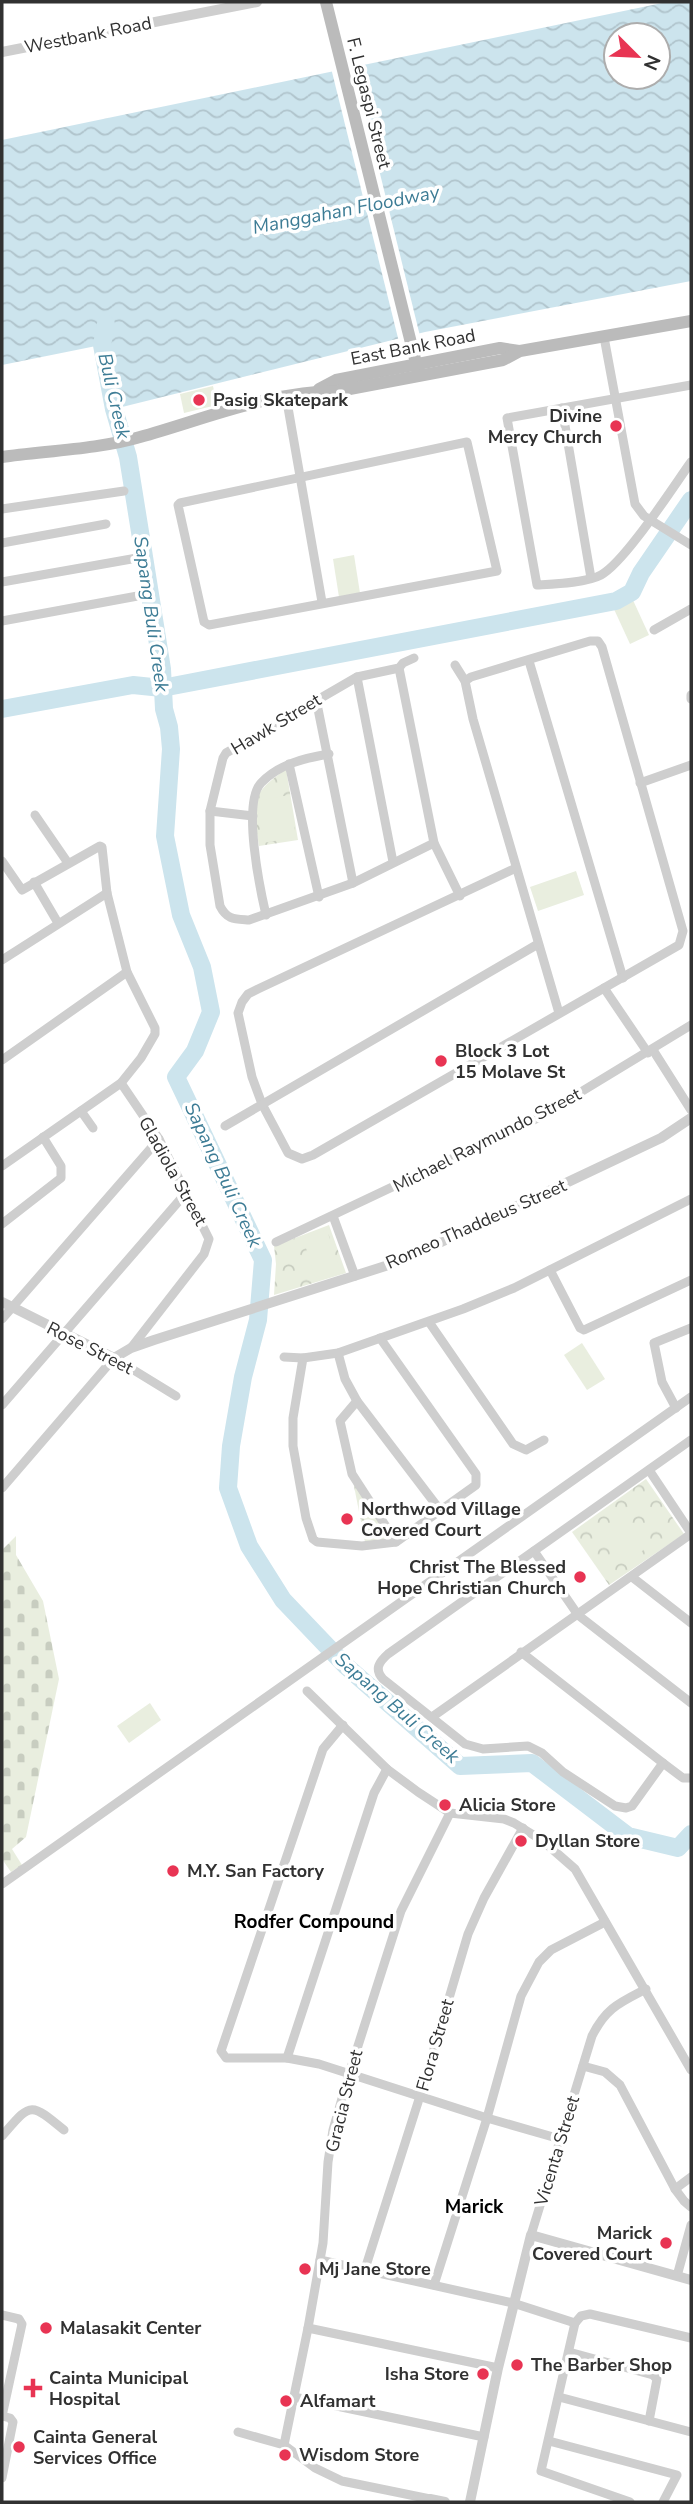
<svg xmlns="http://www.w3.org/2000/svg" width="693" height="2504" viewBox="0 0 693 2504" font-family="'Nunito Sans',sans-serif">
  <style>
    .cemetery { fill: url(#cemetery-stones) }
    .park { fill: url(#park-crowns) }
    .garden { fill: #e9eedf }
    .water { fill: url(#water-waves); fill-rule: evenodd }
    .pier { fill: #fff }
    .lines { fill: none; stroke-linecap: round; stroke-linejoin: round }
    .river { stroke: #cce4ed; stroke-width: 18 }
    .minor { stroke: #cecece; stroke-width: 9 }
    .tertiary { stroke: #cecece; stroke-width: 10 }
    .secondary { stroke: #bbb; stroke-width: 12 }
    .poi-dot { fill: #e83453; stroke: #fff; stroke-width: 2.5 }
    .labels { text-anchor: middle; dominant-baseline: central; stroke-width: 7; stroke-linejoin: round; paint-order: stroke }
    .street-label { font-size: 18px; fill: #313131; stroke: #fff }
    .poi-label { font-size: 18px; font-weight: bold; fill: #313131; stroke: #fff; text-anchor: start }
    .water-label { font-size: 19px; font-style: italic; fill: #3d7c95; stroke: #fff }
    .neighbourhood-label { font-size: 19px; font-weight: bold; fill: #000; stroke: #fff }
  </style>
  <defs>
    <pattern id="cemetery-stones" width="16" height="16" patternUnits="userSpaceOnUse" patternTransform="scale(1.75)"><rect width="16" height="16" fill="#e9eedf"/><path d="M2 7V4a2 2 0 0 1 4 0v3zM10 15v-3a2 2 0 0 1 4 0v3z" fill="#c8cdc0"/></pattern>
    <pattern id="park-crowns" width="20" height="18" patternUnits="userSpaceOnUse" patternTransform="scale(1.75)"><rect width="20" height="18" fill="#e9eedf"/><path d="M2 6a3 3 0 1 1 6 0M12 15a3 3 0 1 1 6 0" fill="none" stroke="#c8cdc0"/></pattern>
    <pattern id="water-waves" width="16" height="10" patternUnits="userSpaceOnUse" patternTransform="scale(1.75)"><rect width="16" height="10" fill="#cce4ed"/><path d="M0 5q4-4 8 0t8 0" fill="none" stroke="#b0c4cc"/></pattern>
  </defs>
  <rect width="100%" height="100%" fill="#fff"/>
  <!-- cemetery -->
  <path class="cemetery" d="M16,1536V1555L43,1601L59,1679L26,1837L12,1849L22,1865L11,1872L2,1859V1550Z"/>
  <!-- park -->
  <g class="park">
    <path d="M286,769L298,840L259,846C252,801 249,796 286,769Z"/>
    <path d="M329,1225L346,1273L274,1295L276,1264L274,1246Z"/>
    <path d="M646,1479L684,1534L609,1585L572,1532Z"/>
    <path d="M353,1481L391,1541L365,1542Z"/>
  </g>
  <!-- garden -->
  <g class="garden">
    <path d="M213,386L217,405L184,413L180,394Z"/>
    <path d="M354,555L360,593L339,597L333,559Z"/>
    <path d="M632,598L649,635L630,644L613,607Z"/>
    <path d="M289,795L296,837L263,843L256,801Z"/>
    <path d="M576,871L584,895L538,911L530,887Z"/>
    <path d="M327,1230L340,1270L315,1278L303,1238Z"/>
    <path d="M582,1343L605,1379L587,1390L564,1355Z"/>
    <path d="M626,1520L646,1548L628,1562L608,1534Z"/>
    <path d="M150,1703L161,1720L129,1743L117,1726Z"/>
  </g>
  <!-- water -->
  <path class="water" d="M667,2H691V281L425,332L114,409L101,345L2,365V140ZM616,35H658V77H616Z"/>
  <!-- pier -->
  <path class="pier" d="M353,64L420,336L399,342L331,68Z"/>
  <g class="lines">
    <!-- river -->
    <g class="river">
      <path d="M106,324L102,345L114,409L128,457L162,669L164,709L169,727L171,749L165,836L181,915L202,967L211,1012L195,1051L176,1077L263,1260L258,1320L243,1377L231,1446L228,1488L249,1546L283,1600L346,1666L460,1766L532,1763L628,1836L678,1848L691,1834"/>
      <path d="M2,709L133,685L162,688L616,601L632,592L641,573L691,500"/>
    </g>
    <!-- minor -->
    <g class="minor">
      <path d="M604,337L635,504L644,516L691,545"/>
      <path d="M691,385L507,418L537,585C554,584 586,583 601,575C625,562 673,487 691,462"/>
      <path d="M286,396L322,602"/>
      <path d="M562,408L591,578"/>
      <path d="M467,442L497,571L209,625L204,622L178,505L180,503Z"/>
      <path d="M2,509L124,491"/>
      <path d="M2,543L106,524"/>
      <path d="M2,582L137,558"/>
      <path d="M2,621L143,595"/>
      <path d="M654,630L691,609"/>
      <path d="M414,658L403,663L399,668L357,677L226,753L223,758L210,811V845L220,906C227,920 235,919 249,920L353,883L434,843"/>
      <path d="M529,661L623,978"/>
      <path d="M455,665L465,681L473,719L559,1013"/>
      <path d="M399,668L434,843L460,896"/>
      <path d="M357,677L393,862"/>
      <path d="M465,681L471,677L590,641H598L602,647L683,931L679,945L313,1155L302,1159L288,1153L262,1104L252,1077L238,1013L242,1002L248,994L258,989L516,868"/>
      <path d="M691,695V699"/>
      <path d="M316,699L353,883"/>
      <path d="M289,764L319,897"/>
      <path d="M640,783L691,765"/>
      <path d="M210,811L253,816"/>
      <path d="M35,815L68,863"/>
      <path d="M2,861L22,890L100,846L102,847L107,893L127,972L155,1028V1034L141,1058L121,1083L2,1166"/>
      <path d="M34,882L58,923"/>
      <path d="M266,915C260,889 242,803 261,783C279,764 305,758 329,754"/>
      <path d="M2,960L107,893"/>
      <path d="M604,988L648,1053"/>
      <path d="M653,1050L691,1110"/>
      <path d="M2,1060L127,972"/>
      <path d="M121,1083L159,1139L209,1239L204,1254L131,1348"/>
      <path d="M81,1111L93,1128"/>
      <path d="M225,1126L538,944"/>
      <path d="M333,1216L355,1276"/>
      <path d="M2,1224L61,1178V1166L43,1137"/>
      <path d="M276,1242L538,1118L691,1025"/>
      <path d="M550,1270L580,1328L584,1330L691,1280"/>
      <path d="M2,1319L159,1139"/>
      <path d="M429,1322L513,1444L526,1450L544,1440"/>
      <path d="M338,1353L345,1379L357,1401L440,1510"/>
      <path d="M284,1357L303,1358L338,1353L463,1309L514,1288L691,1199"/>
      <path d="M303,1358L293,1418V1446L306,1518L313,1539L317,1542L362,1546L396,1542L476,1485V1474L380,1338"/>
      <path d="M357,1401L340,1421L352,1474L396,1542"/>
      <path d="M2,1405L185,1194"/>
      <path d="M676,1408L662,1382L654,1343L691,1328"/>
      <path d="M649,1470L691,1533"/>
      <path d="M2,1488L114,1358L176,1396"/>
      <path d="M534,1551L578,1615L691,1703"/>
      <path d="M632,1577L691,1623"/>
      <path d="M521,1652L663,1763L683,1778H691"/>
      <path d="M307,1691L387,1769L418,1792L450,1813L504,1819L514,1823L543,1841L575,1869L691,2070"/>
      <path d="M432,1717L691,1534"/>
      <path d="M343,1725L323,1749L221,2051L226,2058H287L319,2064L487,2118L560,2139"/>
      <path d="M663,1763L632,1806L626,1808L615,1806L563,1772L542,1753L528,1746L483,1749L465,1744L383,1679C374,1669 379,1662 388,1654L691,1440"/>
      <path d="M2,1884L691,1397"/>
      <path d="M287,2058L374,1793L387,1769"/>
      <path d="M583,2066L605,2072L620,2085L675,2189L684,2201L691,2207"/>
      <path d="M2,2136C31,2103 29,2101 64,2130"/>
      <path d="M675,2189L691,2177"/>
      <path d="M531,2235L592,2036C606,2008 619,2003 646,1989"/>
      <path d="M320,2260L513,2303L575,2323"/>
      <path d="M365,2269L420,2096L468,1934L484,1898L523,1828"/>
      <path d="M677,2276L691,2225"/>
      <path d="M434,2285L487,2118L521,1996L539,1962L551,1950L605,1922"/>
      <path d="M2,2315L19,2319L22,2324L2,2416"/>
      <path d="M575,2323L541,2471L630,2502"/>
      <path d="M575,2323L581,2316L590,2314L691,2338"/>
      <path d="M308,2328L498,2368"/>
      <path d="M569,2352L653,2375L657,2379L649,2421"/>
      <path d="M294,2397L484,2437"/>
      <path d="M559,2397L691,2432"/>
      <path d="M2,2416L10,2418L13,2422L2,2478"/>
      <path d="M238,2432L284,2445L315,2468L342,2481L430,2499"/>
      <path d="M549,2441L677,2475L663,2502"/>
      <path d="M284,2445L308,2328L323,2243L328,2162L333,2130L349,2074L401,1911L450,1813"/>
    </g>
    <!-- tertiary -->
    <g class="tertiary">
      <path d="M2,52L257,2"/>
      <path d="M2,1302L114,1358L131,1348L154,1340L401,1261L661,1138L691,1118"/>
      <path d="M430,2502V2499L445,2502"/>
      <path d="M470,2502L498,2368L531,2235L691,2280"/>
    </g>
    <!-- secondary -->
    <g class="secondary">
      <path d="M326,2L419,375"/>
      <path d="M319,389L336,380L500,348L519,351"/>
      <path d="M2,457C44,451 100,449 140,437C205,419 270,391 339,391L503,360L520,351L691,321"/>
    </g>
  </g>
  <!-- markers -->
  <g class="poi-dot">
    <circle cx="199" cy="400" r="7"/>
    <circle cx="616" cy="426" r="7"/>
    <circle cx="441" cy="1061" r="7"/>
    <circle cx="347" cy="1519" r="7"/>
    <circle cx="580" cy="1577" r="7"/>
    <circle cx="445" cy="1805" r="7"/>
    <circle cx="521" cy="1841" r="7"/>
    <circle cx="173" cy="1871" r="7"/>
    <circle cx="666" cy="2243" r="7"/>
    <circle cx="305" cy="2269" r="7"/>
    <circle cx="46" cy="2328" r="7"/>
    <circle cx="517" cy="2365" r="7"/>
    <circle cx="483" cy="2374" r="7"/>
    <path d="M29.5 2377.5h7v7h7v7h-7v7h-7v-7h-7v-7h7z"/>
    <circle cx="286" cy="2401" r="7"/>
    <circle cx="19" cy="2447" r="7"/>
    <circle cx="285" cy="2455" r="7"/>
  </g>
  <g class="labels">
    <!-- street labels -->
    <g class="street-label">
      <text transform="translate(88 35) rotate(-11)">Westbank Road</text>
      <text transform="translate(369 103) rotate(76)">F. Legaspi Street</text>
      <text transform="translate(413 347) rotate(-11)">East Bank Road</text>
      <text transform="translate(276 724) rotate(-31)">Hawk Street</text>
      <text transform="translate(487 1140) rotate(-27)">Michael Raymundo Street</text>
      <text transform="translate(173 1171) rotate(61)">Gladiola Street</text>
      <text transform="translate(476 1224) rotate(-24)">Romeo Thaddeus Street</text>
      <text transform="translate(90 1348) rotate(27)">Rose Street</text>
      <text transform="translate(435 2045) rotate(-74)">Flora Street</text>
      <text transform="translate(344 2101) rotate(-76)">Gracia Street</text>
      <text transform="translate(557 2151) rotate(-73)">Vicenta Street</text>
    </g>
    <!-- poi labels -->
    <g class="poi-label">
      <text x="213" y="400">Pasig Skatepark</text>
      <text x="602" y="416" text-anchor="end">Divine<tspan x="602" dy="21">Mercy Church</tspan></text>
      <text x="455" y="1051">Block 3 Lot<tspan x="455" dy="21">15 Molave St</tspan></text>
      <text x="361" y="1509">Northwood Village<tspan x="361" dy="21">Covered Court</tspan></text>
      <text x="566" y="1567" text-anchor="end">Christ The Blessed<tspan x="566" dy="21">Hope Christian Church</tspan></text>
      <text x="459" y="1805">Alicia Store</text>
      <text x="535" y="1841">Dyllan Store</text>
      <text x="187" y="1871">M.Y. San Factory</text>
      <text x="652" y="2233" text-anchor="end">Marick<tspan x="652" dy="21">Covered Court</tspan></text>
      <text x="319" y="2269">Mj Jane Store</text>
      <text x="60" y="2328">Malasakit Center</text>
      <text x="531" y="2365">The Barber Shop</text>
      <text x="469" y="2374" text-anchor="end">Isha Store</text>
      <text x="49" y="2378">Cainta Municipal<tspan x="49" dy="21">Hospital</tspan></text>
      <text x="300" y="2401">Alfamart</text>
      <text x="33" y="2437">Cainta General<tspan x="33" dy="21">Services Office</tspan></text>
      <text x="299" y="2455">Wisdom Store</text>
    </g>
    <!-- water labels -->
    <g class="water-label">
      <text transform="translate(346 210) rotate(-11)">Manggahan Floodway</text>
      <text transform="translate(114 396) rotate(77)">Buli Creek</text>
      <text transform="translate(151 614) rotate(82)">Sapang Buli Creek</text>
      <text transform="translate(223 1175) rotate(65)">Sapang Buli Creek</text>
      <text transform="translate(397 1708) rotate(41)">Sapang Buli Creek</text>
    </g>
    <!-- neighbourhood labels -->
    <g class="neighbourhood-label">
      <text x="314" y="1922">Rodfer Compound</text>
      <text x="474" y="2207">Marick</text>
    </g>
  </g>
  <!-- border -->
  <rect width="693" height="2504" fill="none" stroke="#313131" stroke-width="7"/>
  <!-- north arrow -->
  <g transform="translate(637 56) rotate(114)"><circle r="33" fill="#ffffff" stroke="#adadad" stroke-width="2"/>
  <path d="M0-5L12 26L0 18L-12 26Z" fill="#e83453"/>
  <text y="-10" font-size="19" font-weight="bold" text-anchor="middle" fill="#313131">N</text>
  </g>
</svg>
